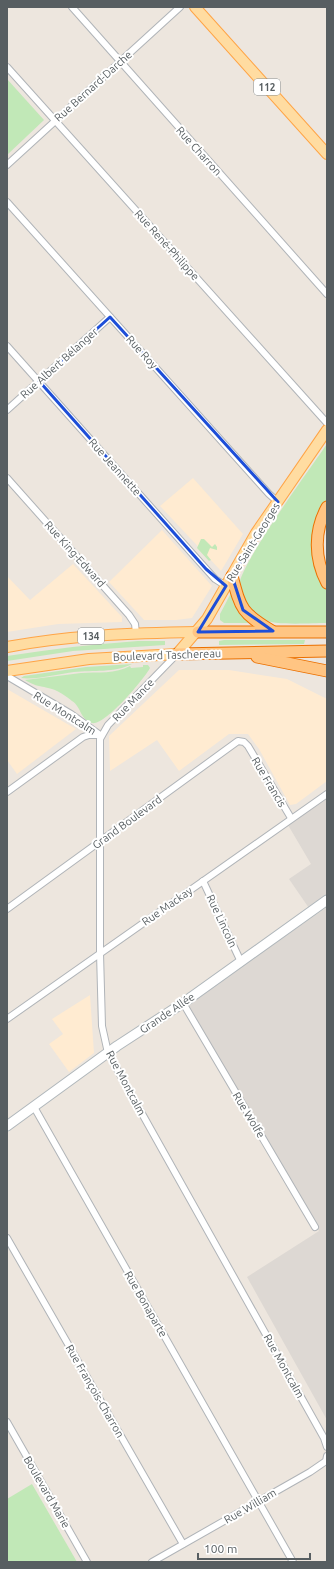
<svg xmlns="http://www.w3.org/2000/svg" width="334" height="1569" viewBox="0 0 334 1569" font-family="Ubuntu,sans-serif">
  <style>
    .commercial { fill: #ffebd1 }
    .industrial { fill: #ddd8d3 }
    .green { fill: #c1e8b7 }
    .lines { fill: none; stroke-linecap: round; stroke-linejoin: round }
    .street-casing { stroke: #b0b4b8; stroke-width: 8 }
    .secondary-casing { stroke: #b0b7bb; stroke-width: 11 }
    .primary-casing { stroke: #ffa445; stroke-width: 12 }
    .highway-casing { stroke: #eb7000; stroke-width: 13 }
    .street { stroke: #fff; stroke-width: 6 }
    .secondary { stroke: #fff; stroke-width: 9 }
    .primary { stroke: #ffdca1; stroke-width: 10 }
    .highway { stroke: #ffc583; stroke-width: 11 }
    .marked { fill: none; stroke: #1d4ed8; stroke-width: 3; stroke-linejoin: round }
    .labels { text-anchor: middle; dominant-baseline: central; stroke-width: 4; stroke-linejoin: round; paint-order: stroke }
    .shield { fill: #fff; stroke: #898e90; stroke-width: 1 }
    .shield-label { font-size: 10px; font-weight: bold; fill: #575e61 }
    .street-label { font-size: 11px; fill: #575e61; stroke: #fff }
  </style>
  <rect width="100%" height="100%" fill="#ede6de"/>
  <!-- commercial -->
  <g class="commercial">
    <path d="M193,478L243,534L221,571L160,506Z"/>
    <path d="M162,530L212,586L192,618L176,620H144L109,582Z"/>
    <path d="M73,564L122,617V622L58,624L7,632V576L30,600Z"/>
    <path d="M179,670H229L287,679L327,699V781L296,804L290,805L259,749L248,734H229L179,771L157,740L110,771L109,736Z"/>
    <path d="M7,689L76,729L17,774L7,760Z"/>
    <path d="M90,995L94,1053L69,1072L49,1044L63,1034L52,1019Z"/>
  </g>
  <!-- industrial -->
  <g class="industrial">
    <path d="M327,799V898L311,911L289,879L311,864L288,825Z"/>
    <path d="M327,907V1420L247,1277L319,1231L188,1004Z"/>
  </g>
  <!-- green -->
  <g class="green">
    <path d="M7,79L44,120L7,155Z"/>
    <path d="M327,444V499L317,517L313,529L312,549L317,572L327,591V623C309,623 276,626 260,619C249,614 241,599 239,587C237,568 312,466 327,444Z"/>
    <path d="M201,539H204L212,547L215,544L217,547V550L210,548L207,555L211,560L209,561L197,548Z"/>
    <path d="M231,593L250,621V623H224L220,620V614Z"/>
    <path d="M305,640L304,644L219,645V641L224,640Z"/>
    <path d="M138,641H165V645L73,651L7,661V656C51,649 94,644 138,641Z"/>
    <path d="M132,664C115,673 93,670 74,672C59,674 36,680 21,678L24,676L86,667Z"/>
    <path d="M143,665H148L150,668C144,679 105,726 92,723C80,720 81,706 72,701C66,696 56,689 48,688C37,685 37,687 25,680C44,678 63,675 81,673C97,672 116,674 130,666L131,668L143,667Z"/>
    <path d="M32,1484L77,1562H7V1499Z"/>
  </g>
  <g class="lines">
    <defs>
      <g id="street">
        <path d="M72,7L327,294"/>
        <path d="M7,67L327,423"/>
        <path d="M7,165L180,7"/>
        <path d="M7,202L269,494L278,502"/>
        <path d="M7,346L206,569L215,579L226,586"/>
        <path d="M7,410L110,317"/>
        <path d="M7,478L129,615L135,624L136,633"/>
        <path d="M177,654L108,725L100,739V953L102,1026L108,1053L324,1438L327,1447"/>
        <path d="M7,676L71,714L100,735"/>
        <path d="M7,792L83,737L89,735H101"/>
        <path d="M203,881L241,962"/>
        <path d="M7,909L238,741L244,742L248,746L291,818"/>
        <path d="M183,1003L315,1227"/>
        <path d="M7,1019L327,794"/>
        <path d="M34,1107L293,1562"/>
        <path d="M7,1238L183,1544"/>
        <path d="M7,1422L87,1562"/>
        <path d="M152,1562L310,1472L326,1461L327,1456"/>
      </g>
      <path id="secondary" d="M7,1126L117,1046L183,1003L327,900"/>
      <g id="primary">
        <path d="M195,7L327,154"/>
        <path d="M7,647C70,635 134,633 198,632"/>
        <path d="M7,671L89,659L177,654L207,619L256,533L327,430"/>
      </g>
      <g id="highway">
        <path d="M327,507C314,531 314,558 327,583"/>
        <path d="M232,576C241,610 242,613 272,631"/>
        <path d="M198,632H327"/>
        <path d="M177,654L327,651"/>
        <path d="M257,657L327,671"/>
      </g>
    </defs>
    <!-- street casing -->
    <use href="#street" class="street-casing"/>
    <!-- secondary casing -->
    <use href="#secondary" class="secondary-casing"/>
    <!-- primary casing -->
    <use href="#primary" class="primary-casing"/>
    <!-- highway casing -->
    <use href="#highway" class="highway-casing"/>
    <!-- street -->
    <use href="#street" class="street"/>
    <!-- secondary -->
    <use href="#secondary" class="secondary"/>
    <!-- primary -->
    <use href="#primary" class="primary"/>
    <!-- highway -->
    <use href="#highway" class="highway"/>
  </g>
  <!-- marked area -->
  <path class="marked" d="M110,317L278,502L232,576L243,610L273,631L198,632L226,586L206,569L39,381Z"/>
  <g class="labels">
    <!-- shield labels -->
    <g class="shield">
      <rect x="254" y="79" width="26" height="16" rx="3"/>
      <rect x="78" y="628" width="26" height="16" rx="3"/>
    </g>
    <g class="shield-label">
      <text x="267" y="87">112</text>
      <text x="91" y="636">134</text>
    </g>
    <!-- street labels -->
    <g class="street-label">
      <text transform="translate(93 86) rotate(-42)">Rue Bernard-Darche</text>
      <text transform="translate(199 151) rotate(48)">Rue Charron</text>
      <text transform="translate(167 245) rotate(48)">Rue René-Philippe</text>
      <text transform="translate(142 352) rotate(48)">Rue Roy</text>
      <text transform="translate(59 363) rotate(-42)">Rue Albert Bélanger</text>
      <text transform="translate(115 467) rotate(48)">Rue Jeannette</text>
      <text transform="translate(253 542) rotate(-58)">Rue Saint-Georges</text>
      <text transform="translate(75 554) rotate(48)">Rue King-Edward</text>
      <text transform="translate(167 655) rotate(-2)">Boulevard Taschereau</text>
      <text transform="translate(133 700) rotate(-46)">Rue Mance</text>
      <text transform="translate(65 713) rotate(32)">Rue Montcalm</text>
      <text transform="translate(269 782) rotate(59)">Rue Francis</text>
      <text transform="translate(127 822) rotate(-36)">Grand Boulevard</text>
      <text transform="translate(167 906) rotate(-35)">Rue Mackay</text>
      <text transform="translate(222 921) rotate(65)">Rue Lincoln</text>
      <text transform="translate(167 1013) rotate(-34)">Grande Allée</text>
      <text transform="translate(126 1083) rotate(62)">Rue Montcalm</text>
      <text transform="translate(249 1115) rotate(59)">Rue Wolfe</text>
      <text transform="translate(146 1304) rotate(60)">Rue Bonaparte</text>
      <text transform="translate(284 1366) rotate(61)">Rue Montcalm</text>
      <text transform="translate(95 1391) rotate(60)">Rue François-Charron</text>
      <text transform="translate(47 1492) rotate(60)">Boulevard Marie</text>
      <text transform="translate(250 1506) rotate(-30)">Rue William</text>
    </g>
  </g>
  <!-- border -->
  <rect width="334" height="1569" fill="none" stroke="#575e61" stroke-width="16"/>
  <!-- scale -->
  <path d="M198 1553v6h112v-6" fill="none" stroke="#575e61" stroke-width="2"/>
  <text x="204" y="1553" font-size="12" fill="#575e61" stroke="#ffffff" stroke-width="3" paint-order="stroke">100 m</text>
</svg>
